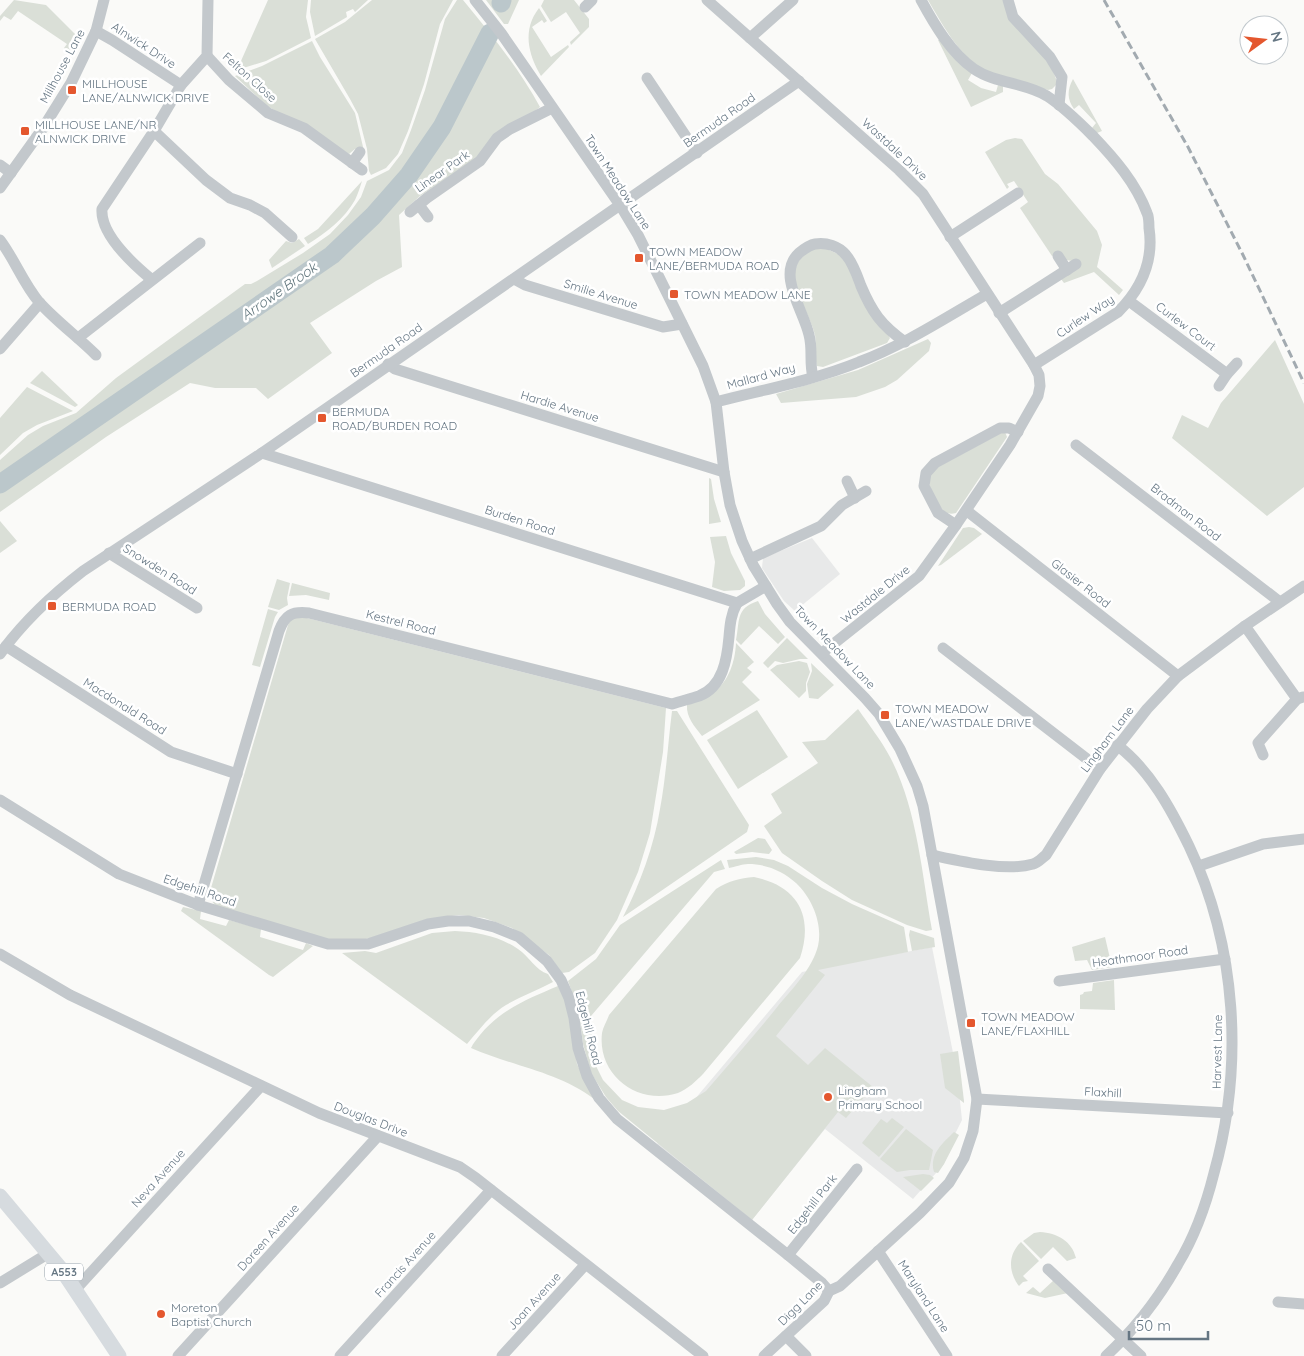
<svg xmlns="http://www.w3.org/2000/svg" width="1304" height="1356" viewBox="0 0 1304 1356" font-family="Quicksand,sans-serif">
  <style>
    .built { fill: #e8e9e9 }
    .green { fill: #dadfd7 }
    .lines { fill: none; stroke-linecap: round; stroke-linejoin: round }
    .river { stroke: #bbc7cb; stroke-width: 19 }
    .minor { stroke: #c3c8cc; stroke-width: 11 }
    .major { stroke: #d6dbdf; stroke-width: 15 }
    .rail { stroke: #a2aab0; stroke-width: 3; stroke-dasharray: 8 4; stroke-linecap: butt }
    .poi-dot { fill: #e4572e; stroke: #fff; stroke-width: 2 }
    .labels { text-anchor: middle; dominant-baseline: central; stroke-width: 5; stroke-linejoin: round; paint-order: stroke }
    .shield { fill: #fff; stroke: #939fa8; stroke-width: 1 }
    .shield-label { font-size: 11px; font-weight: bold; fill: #657683 }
    .street-label { font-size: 12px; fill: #657683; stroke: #fff }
    .poi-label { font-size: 12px; fill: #657683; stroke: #fff; text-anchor: start }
    .water-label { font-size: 14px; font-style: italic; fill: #60757c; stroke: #fff }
  </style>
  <rect width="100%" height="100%" fill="#fafaf8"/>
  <!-- built -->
  <g class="built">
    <path d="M812,538L840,574L795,611L784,601L762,568L763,558Z"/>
    <path d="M932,947L957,1073L962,1120L955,1134L944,1164L913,1199L825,1129L752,1220L657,1144L802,972Z"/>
  </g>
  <!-- green -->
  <g class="green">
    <path d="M14,0L46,5L81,40L73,57L64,48L67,44L18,11L11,20L4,16L0,21V16Z"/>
    <path d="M268,0H308L306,17L311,38L266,61L237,70Z"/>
    <path d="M311,0H368L355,12L353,9L346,12L347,17L315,36L310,12Z"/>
    <path d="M372,0H453L440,24L424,84L408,131L398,154L386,168L371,175L369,171L367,149L358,114L350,99L315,39L345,22Z"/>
    <path d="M457,0H463C491,34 519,68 540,107L473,161L420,196L399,215L402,267L376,281L310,323L332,353L268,399L256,388H215L190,383L106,437L0,512V460L28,435L43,426L76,413L116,378L245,284H251L257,281L303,253L330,234L348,215L361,197L367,181L389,170L402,153L411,130L425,90L445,19Z"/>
    <path d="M486,0H519L508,24H504Z"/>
    <path d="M544,0H574L589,19V27L571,45L570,42L580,33L566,12L551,22L541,6Z"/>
    <path d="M928,0H1003C1015,17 1057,67 1057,84L1052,89L1048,90C1030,85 1011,81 993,74C962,62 944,27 928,0Z"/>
    <path d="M539,8L547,21L544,23L542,20L532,27L551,57L568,45L569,47L541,76C528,54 522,30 539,8Z"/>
    <path d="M938,40H940L972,73L968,80L981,88L996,92L998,85L1003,86V92L971,107Z"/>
    <path d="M312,41L320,57L355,113L364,151L355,149L349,154L267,106L235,76L262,66Z"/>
    <path d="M1073,79L1102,131L1097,133L1092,128L1096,123L1079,105L1074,109C1067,99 1067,90 1073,79Z"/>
    <path d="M1015,138L1022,139L1045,174L1058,184L1097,231L1102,245L1097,267L1123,290L1119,295L1094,272L1064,283L1061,279L1072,261L1066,260L1059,252L1052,256L1020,208L1028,202L1014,181L1007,184L1009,187L1007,189L985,152L1006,140Z"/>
    <path d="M362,181C360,187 358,194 355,200C345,218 326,233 308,244L304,238L318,229Z"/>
    <path d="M299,239L305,246L272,268L269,260L286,241L292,243Z"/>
    <path d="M816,248H825L842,256L890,338L887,343L823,367L817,366C814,356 817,345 815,335C808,306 773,266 816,248Z"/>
    <path d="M928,339L931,343L929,351L897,380L885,387L856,397L781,403L776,394L858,370Z"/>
    <path d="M1275,340L1304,404V487L1267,516L1172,438L1182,415L1208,428L1221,403Z"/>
    <path d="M42,371L78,405L75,407L30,383Z"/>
    <path d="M27,387L73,411L37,425L23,433L0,455V418Z"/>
    <path d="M1005,432L1007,437L956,513C952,514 949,514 945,512C938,508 927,484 929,477C930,473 933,470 936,468L1001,433Z"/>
    <path d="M709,478L711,479L714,499L721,522L709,524Z"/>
    <path d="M0,521L17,541L0,553Z"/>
    <path d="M969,527L974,528L982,534L941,565L938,566L963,528Z"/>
    <path d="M726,536L731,553L745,581V586L740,590L724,591L712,587L715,562L710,537Z"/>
    <path d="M277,579L290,583L287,598L288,605L279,610L268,607Z"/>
    <path d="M292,583L330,593L329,600L306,595L289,596Z"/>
    <path d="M758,601L765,614L785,637L778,644L759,626L741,645L736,640C740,622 735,608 758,601Z"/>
    <path d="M268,609L278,612L275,617L260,667L252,665Z"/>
    <path d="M299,616L666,708L663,752L650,833L638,872L617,920L595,953L569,972L562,973L549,955L512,928L484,918L459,915L424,920L377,937L354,941L330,940L216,906L209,898L211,888L288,625L292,618Z"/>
    <path d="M787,638L808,659H800L783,663L775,661L768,668L763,663Z"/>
    <path d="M736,643L754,662L747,668L752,672L742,682L760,700L702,736C695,727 686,717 687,705C695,701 706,699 713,693C729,681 735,662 736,643Z"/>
    <path d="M799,661L807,663L810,672L806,683V691L799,698L770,670L777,665Z"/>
    <path d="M811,663L834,685L818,699L809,698L807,684L812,671Z"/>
    <path d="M858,709C869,725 881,740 890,757C917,808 922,874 932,930L926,931L907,925L852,900L822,881L782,853L764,826L782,813L771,794L818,763L802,742L825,740Z"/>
    <path d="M757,710L788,757L738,789L707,740Z"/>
    <path d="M672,711H677L749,825L747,832L623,917C640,884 654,846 660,809C666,777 668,743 672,711Z"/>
    <path d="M758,838L765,839L772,850L769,854L752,852L736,854L734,852Z"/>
    <path d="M756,857L774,860L788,866L822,888L852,904L904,927L908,952L818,970L825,975L776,1036L808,1065L825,1048L873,1087L846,1118L838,1112L752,1220L618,1111L606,1097L591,1073L583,1044L579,1012L568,981L596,959L620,925L721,860L725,869L714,872L591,1016L594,1062L603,1080L622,1100L638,1107L664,1110L687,1103L706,1091C730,1063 755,1035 778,1006C793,988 812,969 818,946C823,924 812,898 796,883C783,871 766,864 748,864C742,864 735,867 729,868L727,860Z"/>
    <path d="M754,877C798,886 814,916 800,958L703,1074C696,1081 688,1089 678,1093C639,1106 597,1076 602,1033C603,1027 607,1021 609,1015L716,889C728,881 740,878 754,877Z"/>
    <path d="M183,907L201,911L200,919L226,926L229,920L261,929L260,937L303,950L306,943L313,946L273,977L269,975L181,911Z"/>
    <path d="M910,930L934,938L935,947L912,951L909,935Z"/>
    <path d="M455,931C477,932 499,936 518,949C529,956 536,971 548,974L553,982C538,990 521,996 506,1005C491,1014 479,1030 467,1044L342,953L365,951L376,953L432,933Z"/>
    <path d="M1105,937L1112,967L1092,970L1087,960L1075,961L1072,947Z"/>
    <path d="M1114,980L1115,1010L1080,1009V995L1083,994L1084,992L1092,991L1093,983Z"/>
    <path d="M558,986L565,1000L570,1019L577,1064L594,1099C559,1072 512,1066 471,1048C473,1043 477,1039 480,1035C501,1009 528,999 558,986Z"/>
    <path d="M958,1051L964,1101V1103L945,1088L940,1054Z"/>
    <path d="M892,1118L904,1127L879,1157L862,1143L881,1119L887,1123Z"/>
    <path d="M906,1129L933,1150L929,1170H910L897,1172L880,1159Z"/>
    <path d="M954,1132L959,1135L944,1164L938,1173L934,1172C929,1154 943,1143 954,1132Z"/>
    <path d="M923,1174L930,1175L934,1178L921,1191L903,1177Z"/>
    <path d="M1040,1232C1057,1233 1072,1241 1076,1258L1067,1261L1053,1247L1041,1259L1023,1241L1034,1233Z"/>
    <path d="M1021,1242L1039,1261L1023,1276L1028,1281L1023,1282L1019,1286C1008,1272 1008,1254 1021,1242Z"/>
    <path d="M1054,1280L1068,1293L1045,1298L1026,1293L1033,1287L1040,1293Z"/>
  </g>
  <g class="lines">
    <!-- river -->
    <g class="river">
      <path d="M501,3L502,0"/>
      <path d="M0,484L332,255L373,216L409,175L442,127L490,33"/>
    </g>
    <!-- minor -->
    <g class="minor">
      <path d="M475,0L501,33L620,205L638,235L659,277L703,366L716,402L724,472L730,505L742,541L753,565L777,604L790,622L865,698L879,714L900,749L917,786L923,806L977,1099L973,1131L964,1158L949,1183L920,1213L840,1286L829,1291L824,1301L764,1356"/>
      <path d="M707,0L899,170L923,194L1034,365L1039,375L1040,386L1038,396L1010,445L956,525L919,576L822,653"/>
      <path d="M921,0C934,24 951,53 974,69C996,84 1024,82 1047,96C1064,107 1079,122 1093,136C1114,158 1136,183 1147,213C1149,217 1149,223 1149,228C1154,261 1141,289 1118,312L1034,365"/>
      <path d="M1008,0L1013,17L1050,57L1062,77L1059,105"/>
      <path d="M585,7L592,0"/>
      <path d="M96,31L112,40L181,85L154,131L102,209C100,234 133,264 151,279"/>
      <path d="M750,38L793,0"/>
      <path d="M207,56L229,80L268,113L304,128L362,170"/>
      <path d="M647,78L697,153"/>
      <path d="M181,85L207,56L208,0"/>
      <path d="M154,131L206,180L230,198L250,205L265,213L292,237"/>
      <path d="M352,163L360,152"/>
      <path d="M0,165L11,173"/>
      <path d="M0,188L43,128L71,83L96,31L104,0"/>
      <path d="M419,205L428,217"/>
      <path d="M410,212L427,198L480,161L497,138L510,129L552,108"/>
      <path d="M950,237L1018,193"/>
      <path d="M0,240C15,260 23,283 39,302C56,321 78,337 96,355"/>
      <path d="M1058,256L1067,270"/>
      <path d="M514,279L525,285L663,327L682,324"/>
      <path d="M1129,301L1227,374"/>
      <path d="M999,313L1076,264"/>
      <path d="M78,338L200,243"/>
      <path d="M0,349L40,303"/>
      <path d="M388,364L395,369L724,472"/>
      <path d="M813,377C809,363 813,349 809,335C804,311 776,274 799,253C804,249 809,245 815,244C826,242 839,246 846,255C853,263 857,275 861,286C872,312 881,325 905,342"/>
      <path d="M1219,386L1227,374L1237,363"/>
      <path d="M716,402C762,390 815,380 859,362C904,345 945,318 987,294"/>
      <path d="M1076,445L1280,602"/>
      <path d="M262,453L737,603L766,586"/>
      <path d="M847,481L855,498"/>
      <path d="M967,511L1178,676"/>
      <path d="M956,525L938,513L924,486L926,473L935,463L1000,428H1009L1018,432"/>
      <path d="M109,553L197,608"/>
      <path d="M750,559L821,526L842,505L866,491"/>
      <path d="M1245,626L1297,699"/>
      <path d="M6,646L171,752L237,774"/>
      <path d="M943,648L1100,769"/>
      <path d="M0,654C23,622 52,595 83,571L262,453L799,81"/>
      <path d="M1263,755L1258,743L1297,699L1303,697"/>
      <path d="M0,800L119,874L198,905L328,944H368L428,924L448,921H469L494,927L519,937L547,961L561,980L569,998L574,1018L578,1048L587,1076L599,1098L617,1119L788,1255L822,1283L829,1291"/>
      <path d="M932,855C960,861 1006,872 1033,864C1038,863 1042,858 1046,855L1100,769L1147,709L1178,676L1245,626L1304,586"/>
      <path d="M1199,866L1263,844L1304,839"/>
      <path d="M198,905L279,631C285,615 292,611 309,613L672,704C681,701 690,699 699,696C723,687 727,659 729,637C730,624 731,614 737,603"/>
      <path d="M0,954L70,995L319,1113L460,1167L476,1178L703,1356"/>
      <path d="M1059,981L1225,959"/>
      <path d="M977,1099L1228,1113"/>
      <path d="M878,1251L947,1356"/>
      <path d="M788,1255L857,1169"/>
      <path d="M1048,1269L1141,1356"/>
      <path d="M0,1283L49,1253"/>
      <path d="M76,1289L261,1086"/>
      <path d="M1278,1302L1304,1304"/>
      <path d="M786,1336L806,1356"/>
      <path d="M178,1356L378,1136"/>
      <path d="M340,1356L491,1190"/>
      <path d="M502,1356L585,1265"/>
      <path d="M1106,1356C1135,1329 1159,1298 1178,1264C1195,1236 1206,1205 1214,1173C1244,1066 1237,947 1189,846C1171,809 1150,770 1117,745"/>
    </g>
    <!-- major -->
    <path class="major" d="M0,1196L62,1270L119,1356"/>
    <!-- rail -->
    <path class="rail" d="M1104,0L1188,147L1243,255L1304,383"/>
  </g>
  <!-- markers -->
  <g class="poi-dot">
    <rect x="67" y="85" width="10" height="10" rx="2.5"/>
    <rect x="20" y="126" width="10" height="10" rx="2.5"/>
    <rect x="634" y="253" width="10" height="10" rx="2.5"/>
    <rect x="669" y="289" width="10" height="10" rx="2.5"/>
    <rect x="317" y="413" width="10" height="10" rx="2.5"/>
    <rect x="47" y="601" width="10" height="10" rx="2.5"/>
    <rect x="880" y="710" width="10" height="10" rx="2.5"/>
    <rect x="966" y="1018" width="10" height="10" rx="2.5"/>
    <circle cx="828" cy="1097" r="5"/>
    <circle cx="161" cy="1314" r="5"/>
  </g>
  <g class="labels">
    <!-- shield labels -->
    <rect class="shield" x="45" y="1263.5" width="38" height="17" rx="4"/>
    <g class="shield-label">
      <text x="64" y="1272">A553</text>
    </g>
    <!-- street labels -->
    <g class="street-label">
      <text transform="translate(144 45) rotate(33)">Alnwick Drive</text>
      <text transform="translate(62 66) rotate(-62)">Millhouse Lane</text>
      <text transform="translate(250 77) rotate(42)">Felton Close</text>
      <text transform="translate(719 120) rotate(-35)">Bermuda Road</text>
      <text transform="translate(895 149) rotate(43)">Wastdale Drive</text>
      <text transform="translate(442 171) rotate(-35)">Linear Park</text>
      <text transform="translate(618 182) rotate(57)">Town Meadow Lane</text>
      <text transform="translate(601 294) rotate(17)">Smilie Avenue</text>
      <text transform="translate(1085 316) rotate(-34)">Curlew Way</text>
      <text transform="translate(1186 326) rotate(37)">Curlew Court</text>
      <text transform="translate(386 350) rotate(-35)">Bermuda Road</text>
      <text transform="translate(761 376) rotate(-15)">Mallard Way</text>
      <text transform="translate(560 406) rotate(17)">Hardie Avenue</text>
      <text transform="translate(1186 512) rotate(38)">Bradman Road</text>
      <text transform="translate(520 520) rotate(18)">Burden Road</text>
      <text transform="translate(160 569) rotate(32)">Snowden Road</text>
      <text transform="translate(1081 583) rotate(38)">Glasier Road</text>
      <text transform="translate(875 594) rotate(-39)">Wastdale Drive</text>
      <text transform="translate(401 622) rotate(14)">Kestrel Road</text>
      <text transform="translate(835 647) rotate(46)">Town Meadow Lane</text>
      <text transform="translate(125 706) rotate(32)">Macdonald Road</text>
      <text transform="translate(1107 739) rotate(-53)">Lingham Lane</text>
      <text transform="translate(200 890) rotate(19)">Edgehill Road</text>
      <text transform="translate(1140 956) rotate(-8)">Heathmoor Road</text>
      <text transform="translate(589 1028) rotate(76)">Edgehill Road</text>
      <text transform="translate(1217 1052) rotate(-89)">Harvest Lane</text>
      <text transform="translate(1103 1092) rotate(3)">Flaxhill</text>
      <text transform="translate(371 1119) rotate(21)">Douglas Drive</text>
      <text transform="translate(158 1178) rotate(-48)">Neva Avenue</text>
      <text transform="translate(812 1204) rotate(-52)">Edgehill Park</text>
      <text transform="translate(268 1237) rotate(-48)">Doreen Avenue</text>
      <text transform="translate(405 1264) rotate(-48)">Francis Avenue</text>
      <text transform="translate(924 1296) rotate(57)">Maryland Lane</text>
      <text transform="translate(534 1301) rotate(-48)">Joan Avenue</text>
      <text transform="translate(800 1303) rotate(-45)">Digg Lane</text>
    </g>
    <!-- poi labels -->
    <g class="poi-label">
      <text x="82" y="83">MILLHOUSE<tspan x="82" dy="14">LANE/ALNWICK DRIVE</tspan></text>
      <text x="35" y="124">MILLHOUSE LANE/NR<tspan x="35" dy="14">ALNWICK DRIVE</tspan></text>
      <text x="649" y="251">TOWN MEADOW<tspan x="649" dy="14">LANE/BERMUDA ROAD</tspan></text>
      <text x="684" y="294">TOWN MEADOW LANE</text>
      <text x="332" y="411">BERMUDA<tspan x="332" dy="14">ROAD/BURDEN ROAD</tspan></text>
      <text x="62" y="606">BERMUDA ROAD</text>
      <text x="895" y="708">TOWN MEADOW<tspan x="895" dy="14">LANE/WASTDALE DRIVE</tspan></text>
      <text x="981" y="1016">TOWN MEADOW<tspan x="981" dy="14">LANE/FLAXHILL</tspan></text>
      <text x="838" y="1090">Lingham<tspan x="838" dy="14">Primary School</tspan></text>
      <text x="171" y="1307">Moreton<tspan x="171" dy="14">Baptist Church</tspan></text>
    </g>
    <!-- water labels -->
    <g class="water-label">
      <text transform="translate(279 291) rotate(-35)">Arrowe Brook</text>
    </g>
  </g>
  <!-- north arrow -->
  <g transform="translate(1264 40) rotate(75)"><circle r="24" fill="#ffffff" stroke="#c1c8cd"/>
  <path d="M0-4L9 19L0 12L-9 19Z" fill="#e4572e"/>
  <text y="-8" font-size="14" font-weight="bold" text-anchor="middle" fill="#657683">N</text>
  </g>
  <!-- scale -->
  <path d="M1129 1331v8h79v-8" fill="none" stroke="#657683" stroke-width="2.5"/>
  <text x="1136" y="1331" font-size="15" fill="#657683" stroke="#ffffff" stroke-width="4" paint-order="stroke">50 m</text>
</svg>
